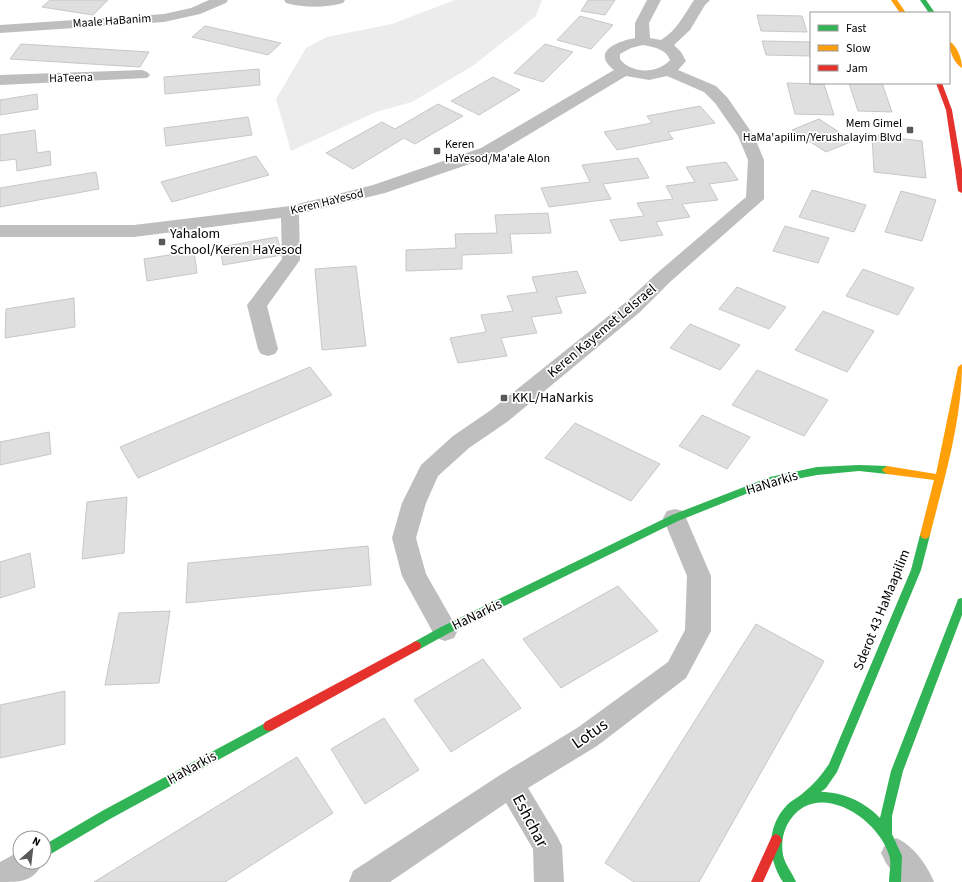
<svg xmlns="http://www.w3.org/2000/svg" width="962" height="882" viewBox="0 0 962 882" font-family="'Source Sans 3',sans-serif">
  <style>
    .green { fill: #ececec }
    .building { fill: #dfdfdf; stroke: #c7c7c7 }
    .lines { fill: none; stroke-linecap: round; stroke-linejoin: round }
    .street { fill: #bebebe; fill-rule: evenodd }
    .fast { fill: #30b455; fill-rule: evenodd }
    .slow { fill: #ff9f0a; fill-rule: evenodd }
    .jam { fill: #e5322d; fill-rule: evenodd }
    .poi-dot { fill: #595959; stroke: #fff; stroke-width: 1.5 }
    .labels { text-anchor: middle; dominant-baseline: central; stroke-width: 3.5; stroke-linejoin: round; paint-order: stroke }
    .far-street-label { font-size: 12px; fill: #000; stroke: #fff }
    .far-poi-label { font-size: 12px; fill: #000; stroke: #fff; text-anchor: end }
    .poi-label { font-size: 14px; fill: #000; stroke: #fff; text-anchor: start }
    .street-label { font-size: 14px; fill: #000; stroke: #fff }
    .near-street-label { font-size: 17px; fill: #000; stroke: #fff }
  </style>
  <rect width="100%" height="100%" fill="#fff"/>
  <!-- green -->
  <path class="green" d="M455,0H542L536,16L474,65L412,102L376,112L291,151L276,99L306,48L327,37L392,24Z"/>
  <!-- building -->
  <g class="building">
    <path d="M50,0H108L93,15L42,7Z"/>
    <path d="M588,0H615L605,15L581,11Z"/>
    <path d="M757,15L802,16L807,32L761,31Z"/>
    <path d="M580,16L613,25L591,49L557,40Z"/>
    <path d="M205,26L281,43L268,55L192,37Z"/>
    <path d="M762,41L811,42V56L766,55Z"/>
    <path d="M21,44L149,52L140,67L10,59Z"/>
    <path d="M545,44L573,52L543,82L514,73Z"/>
    <path d="M259,69L260,85L165,94L164,77Z"/>
    <path d="M493,77L520,90L479,115L451,101Z"/>
    <path d="M787,83L824,84L834,115L795,114Z"/>
    <path d="M849,83H882L892,112L858,111Z"/>
    <path d="M37,94L38,109L0,115V100Z"/>
    <path d="M438,104L463,116L415,144L404,138L353,169L326,153L382,122L395,129Z"/>
    <path d="M700,106L715,123L668,132L673,139L617,150L604,132L652,123L647,116Z"/>
    <path d="M248,117L252,135L166,146L164,128Z"/>
    <path d="M819,119L853,141L826,152L792,130Z"/>
    <path d="M35,130L37,153L50,151L51,165L17,171L16,159L0,161V135Z"/>
    <path d="M872,135L922,141L926,178L874,172Z"/>
    <path d="M256,156L269,175L172,202L161,182Z"/>
    <path d="M638,158L649,178L603,184L611,199L549,207L541,188L590,182L582,165Z"/>
    <path d="M726,162L738,180L709,184L718,200L682,204L690,217L656,222L663,235L620,241L610,220L644,216L637,203L673,199L666,186L695,182L686,167Z"/>
    <path d="M96,172L99,189L0,207V188Z"/>
    <path d="M812,190L866,205L854,232L799,217Z"/>
    <path d="M901,191L936,200L922,241L885,232Z"/>
    <path d="M548,213L551,233L510,234L512,253L462,255V269L406,271V250L456,248L455,234L497,233L495,215Z"/>
    <path d="M785,226L829,238L818,263L773,251Z"/>
    <path d="M277,237L282,255L223,265L220,247Z"/>
    <path d="M194,251L197,273L147,281L144,259Z"/>
    <path d="M356,266L366,346L322,350L315,269Z"/>
    <path d="M863,269L914,288L898,315L846,296Z"/>
    <path d="M577,271L586,293L556,297L562,313L531,317L537,333L501,338L507,356L458,363L450,338L486,332L481,315L513,311L507,296L537,292L532,277Z"/>
    <path d="M737,287L786,307L769,329L719,309Z"/>
    <path d="M74,298L75,327L5,338L6,309Z"/>
    <path d="M823,311L874,331L847,372L795,350Z"/>
    <path d="M690,324L740,345L720,370L670,348Z"/>
    <path d="M310,367L332,395L138,478L120,447Z"/>
    <path d="M757,370L828,400L804,436L732,405Z"/>
    <path d="M702,415L750,437L727,469L679,446Z"/>
    <path d="M575,423L660,464L631,501L545,458Z"/>
    <path d="M49,432L51,454L0,465V442Z"/>
    <path d="M127,497L124,553L82,559L87,502Z"/>
    <path d="M368,546L371,585L186,603L188,563Z"/>
    <path d="M30,553L35,587L0,598V562Z"/>
    <path d="M618,586L658,631L561,688L523,639Z"/>
    <path d="M170,611L159,683L105,685L119,613Z"/>
    <path d="M756,624L824,661L699,882H634L605,863Z"/>
    <path d="M483,659L521,708L451,752L414,700Z"/>
    <path d="M65,691V744L0,758V705Z"/>
    <path d="M384,718L419,770L365,804L331,749Z"/>
    <path d="M297,757L333,813L225,882H94Z"/>
  </g>
  <g class="lines">
    <!-- street -->
    <g class="street">
      <path d="M209,0H228L226,3L200,14L164,22L0,33V25L164,14L191,8Z"/>
      <path d="M284,0H345L343,3C324,8 305,8 286,3Z"/>
      <path d="M647,0H661L649,23L650,38L661,40C677,30 684,15 694,0H710L705,5L690,30L674,45L681,52L686,61L678,70L716,86L727,97L754,136L764,160V199L670,282L640,312L507,422L469,448L438,476L426,503L416,538L426,574L458,630L454,638L445,641L436,638L402,576L392,538L402,503L421,465L453,436L491,410L626,302L656,274L746,197L748,160L738,136L715,103L704,92L667,76L649,80L626,76L493,156L385,193L299,214L300,260L267,306L278,349L275,354L268,356L261,354L258,349L247,305L282,259L281,218L134,237H0V225H134L290,206L338,194L373,185L481,148L614,70C590,51 619,41 635,38V23ZM643,45C654,47 666,49 670,60C658,74 631,74 620,59V54L631,48Z"/>
      <path d="M142,70L147,72L150,75L147,78L0,85V75Z"/>
      <path d="M675,509L683,511L711,576V631L686,678L597,746L528,788L557,836L562,846L564,882H534L533,849L506,803L390,882H349L353,871L500,775L577,728L668,662L685,630L687,576L663,518L667,511Z"/>
      <path d="M896,838C913,845 927,865 934,882H900L886,863L881,853L886,843Z"/>
      <path d="M20,851V862H43C34,882 21,882 0,882V862Z"/>
    </g>
    <!-- fast -->
    <g class="fast">
      <path d="M920,0H926L935,13H929Z"/>
      <path d="M859,465L887,466L890,468L892,470L890,472L887,474L859,471L817,475L771,484L678,521L449,633L420,649L416,651L412,649L411,646L412,643L441,627L672,515L770,477L817,467Z"/>
      <path d="M925,531L928,532L930,535L921,570L837,772L826,788L821,792C843,792 865,802 880,818L891,771L957,602L958,599L962,598V615L903,771L892,816V834L902,856L901,882H889C889,873 892,863 889,855C878,818 818,779 790,820C783,830 781,843 783,855C785,865 792,872 796,882H783C767,858 766,827 787,805C792,800 797,798 802,794C813,785 821,776 829,764L911,570L920,535L922,532Z"/>
      <path d="M269,721L273,722L275,726L273,730L110,819L44,858V845L102,811Z"/>
    </g>
    <!-- slow -->
    <g class="slow">
      <path d="M891,0H897L906,13H900Z"/>
      <path d="M949,41C957,45 962,59 962,68C954,64 949,50 949,41Z"/>
      <path d="M962,364C962,421 944,480 930,535L928,538L925,539L922,538L920,535L934,480L887,474L884,472L882,470L884,468L887,466L936,474L958,367Z"/>
    </g>
    <!-- jam -->
    <g class="jam">
      <path d="M936,83H942L952,110L962,169V193L958,191L946,110Z"/>
      <path d="M416,641L420,643L421,646L420,649L273,730L269,731L265,730L263,726L265,722Z"/>
      <path d="M776,834L780,836L782,840L763,882H751L772,836Z"/>
    </g>
  </g>
  <!-- markers -->
  <g class="poi-dot">
    <rect x="906" y="126" width="8" height="8" rx="2"/>
    <rect x="433" y="147" width="8" height="8" rx="2"/>
    <rect x="158" y="238" width="8" height="8" rx="2"/>
    <rect x="500" y="394" width="8" height="8" rx="2"/>
  </g>
  <g class="labels">
    <!-- far-street labels -->
    <g class="far-street-label">
      <text transform="translate(112 21) rotate(-4)">Maale HaBanim</text>
      <text transform="translate(71 78) rotate(-2)">HaTeena</text>
      <text transform="translate(327 202) rotate(-14)">Keren HaYesod</text>
    </g>
    <!-- far-poi labels -->
    <g class="far-poi-label">
      <text x="902" y="123">Mem Gimel<tspan x="902" dy="14">HaMa'apilim/Yerushalayim Blvd</tspan></text>
      <text x="445" y="144" text-anchor="start">Keren<tspan x="445" dy="14">HaYesod/Ma'ale Alon</tspan></text>
    </g>
    <!-- poi labels -->
    <g class="poi-label">
      <text x="170" y="234">Yahalom<tspan x="170" dy="16">School/Keren HaYesod</tspan></text>
      <text x="512" y="398">KKL/HaNarkis</text>
    </g>
    <!-- street labels -->
    <g class="street-label">
      <text transform="translate(602 331) rotate(-40)">Keren Kayemet LeIsrael</text>
      <text transform="translate(772 483) rotate(-17)">HaNarkis</text>
      <text transform="translate(882 610) rotate(-68)">Sderot 43 HaMaapilim</text>
      <text transform="translate(477 615) rotate(-26)">HaNarkis</text>
      <text transform="translate(192 768) rotate(-29)">HaNarkis</text>
    </g>
    <!-- near-street labels -->
    <g class="near-street-label">
      <text transform="translate(590 734) rotate(-35)">Lotus</text>
      <text transform="translate(530 821) rotate(62)">Eshchar</text>
    </g>
  </g>
  <!-- legend -->
  <rect x="810" y="12" width="140" height="72" fill="#ffffff" stroke="#999999"/>
  <rect x="818" y="25" width="20" height="6" fill="#30b455" stroke="#999999"/>
  <text x="846" y="32" font-size="12" fill="#000000">Fast</text>
  <rect x="818" y="45" width="20" height="6" fill="#ff9f0a" stroke="#999999"/>
  <text x="846" y="52" font-size="12" fill="#000000">Slow</text>
  <rect x="818" y="65" width="20" height="6" fill="#e5322d" stroke="#999999"/>
  <text x="846" y="72" font-size="12" fill="#000000">Jam</text>
  <!-- north arrow -->
  <g transform="translate(32 850) rotate(28)"><circle r="19" fill="#ffffff" stroke="#999999"/>
  <path d="M0-3L7 15L0 10L-7 15Z" fill="#595959"/>
  <text y="-6" font-size="11" font-weight="bold" text-anchor="middle" fill="#000000">N</text>
  </g>
</svg>
